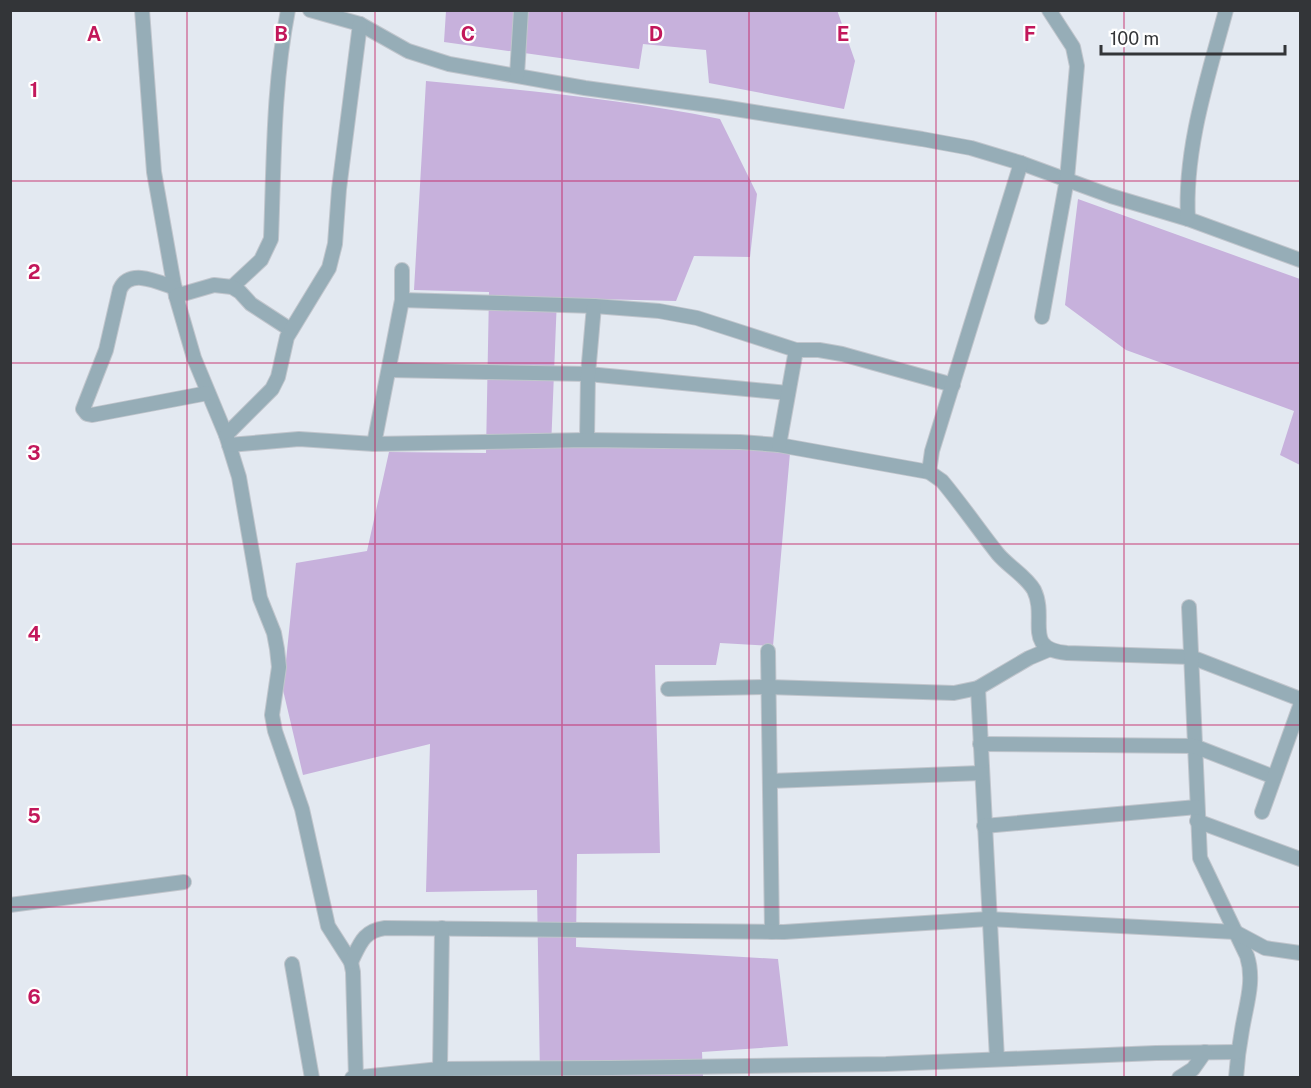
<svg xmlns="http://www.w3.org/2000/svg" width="1311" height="1088" viewBox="0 0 1311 1088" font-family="'Public Sans',sans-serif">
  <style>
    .green { fill: #c7b1dc }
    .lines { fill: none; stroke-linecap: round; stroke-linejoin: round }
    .minor-casing { stroke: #c0c5cc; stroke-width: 16 }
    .minor { stroke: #96adb7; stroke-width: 14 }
    .grid { fill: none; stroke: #c2185b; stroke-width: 1.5; stroke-opacity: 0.55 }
    .grid-label { font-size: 20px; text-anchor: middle; font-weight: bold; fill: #c2185b; stroke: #fff; stroke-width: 4.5; stroke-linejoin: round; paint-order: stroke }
  </style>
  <rect width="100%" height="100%" fill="#e3e9f1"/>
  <!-- green -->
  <g class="green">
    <path d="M837,10L855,61L844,109L709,83L706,50L643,44L639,69L444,42L446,11Z"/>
    <path d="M426,81C524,90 623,99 720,119L757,194L750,257L694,256L676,301L557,298L551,448H731L790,453L773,646L720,643L716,665H655L660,853L577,854L576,947L778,959L788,1046L702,1052L703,1077H540L537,890L426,892L430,744L303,775L283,690L296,563L367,551L389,452L486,453L489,292L414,290Z"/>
    <path d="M1078,199L1300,279V465L1280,455L1294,411L1126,350L1065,305Z"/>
  </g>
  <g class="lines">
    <defs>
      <g id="minor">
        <path d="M142,10L154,172L176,296L194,358L226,435L239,477L260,598L274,633L277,649L279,667L272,715L275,731L302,809L328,926L351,962L353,972L356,1078"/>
        <path d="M310,10L360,24L408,51L449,64L585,88L716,106L922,139L971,148L1021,163L1111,196L1188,219L1300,260"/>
        <path d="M517,75L521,10"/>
        <path d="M1188,219C1184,149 1208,77 1226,10"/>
        <path d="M232,287L261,260L271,239C274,163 273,86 288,10"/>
        <path d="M175,288C158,282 130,268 120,289L106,350L83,409L87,414L92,415L208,393"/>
        <path d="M176,296L214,285L232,287L240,292L251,304L291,330"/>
        <path d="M402,300L594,306L659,311L697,318L796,350H819L842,354L953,385"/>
        <path d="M1042,317L1067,179L1077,66L1073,47L1049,10"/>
        <path d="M389,370L588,374L788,393"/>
        <path d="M226,435L272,389L278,377L287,337L329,268L335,244L339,189L360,24"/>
        <path d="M587,440L588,374L594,306"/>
        <path d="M374,444L402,300V270"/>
        <path d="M229,445L299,439L374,444L587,440L740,442L779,445L929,472L942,481C962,505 979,530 998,554C1009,567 1026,576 1034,590C1048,619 1022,649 1067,653L1191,657L1300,699"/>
        <path d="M779,445L796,350"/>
        <path d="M929,472L932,451L1021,163"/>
        <path d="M1189,607L1200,858L1247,956C1255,981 1246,1005 1242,1030C1239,1046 1237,1062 1236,1078"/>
        <path d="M768,651L772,932"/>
        <path d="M978,688L997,1059"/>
        <path d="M668,689L768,687L954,693L978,688L1029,658L1048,650"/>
        <path d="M980,744L1194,746L1274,777"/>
        <path d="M770,781L981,773"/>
        <path d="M1262,812L1300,706"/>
        <path d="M1197,821L1300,859"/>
        <path d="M984,826L1197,807"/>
        <path d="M10,905L184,882"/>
        <path d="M351,962C360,944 363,931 385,928L784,932L988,919L1235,932L1265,948L1300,953"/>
        <path d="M292,964L312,1078"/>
        <path d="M440,1069L442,928"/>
        <path d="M352,1078L440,1069L610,1068L886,1064L1156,1053L1238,1052"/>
        <path d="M1179,1078L1193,1069L1205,1052"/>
      </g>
    </defs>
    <!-- minor casing -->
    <use href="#minor" class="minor-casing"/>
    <!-- minor -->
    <use href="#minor" class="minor"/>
  </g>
  <!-- grid -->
  <path class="grid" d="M187,10V1078M375,10V1078M562,10V1078M749,10V1078M936,10V1078M1124,10V1078M10,181H1300M10,363H1300M10,544H1300M10,725H1300M10,907H1300"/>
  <g class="grid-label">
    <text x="94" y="41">A</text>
    <text x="281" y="41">B</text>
    <text x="468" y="41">C</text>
    <text x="656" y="41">D</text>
    <text x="843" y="41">E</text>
    <text x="1030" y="41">F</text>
    <text x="34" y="97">1</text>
    <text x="34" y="279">2</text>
    <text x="34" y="460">3</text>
    <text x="34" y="641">4</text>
    <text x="34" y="823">5</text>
    <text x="34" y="1004">6</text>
  </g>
  <!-- border -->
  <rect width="1311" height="1088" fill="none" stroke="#333538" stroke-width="24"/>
  <!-- scale -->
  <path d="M1101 45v9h184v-9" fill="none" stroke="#333538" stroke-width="3"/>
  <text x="1110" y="45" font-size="18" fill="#333538" stroke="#ffffff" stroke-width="4.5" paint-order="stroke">100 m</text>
</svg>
